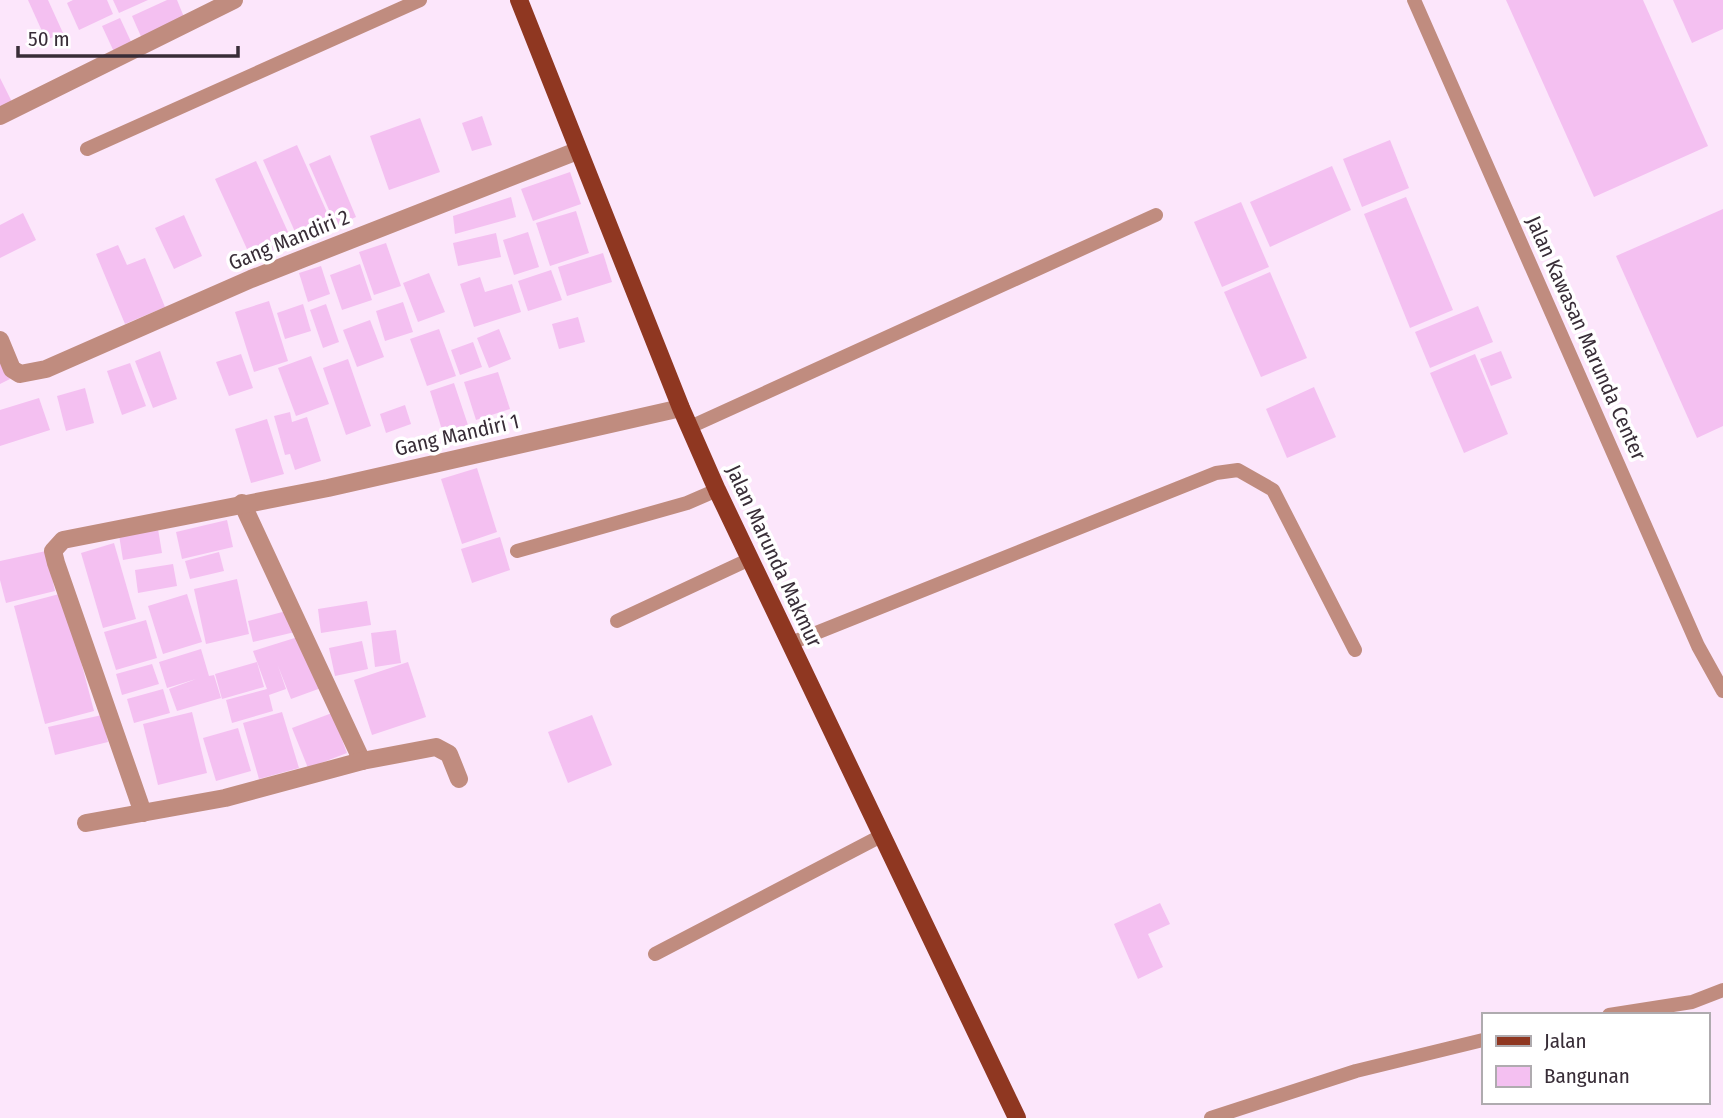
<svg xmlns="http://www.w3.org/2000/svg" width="1723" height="1118" viewBox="0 0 1723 1118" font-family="'Fira Sans Condensed',sans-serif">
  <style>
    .building { fill: #f4c0f1 }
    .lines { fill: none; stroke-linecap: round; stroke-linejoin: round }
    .service { stroke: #c08c7f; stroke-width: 14 }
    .minor { stroke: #c08c7f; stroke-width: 18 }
    .primary { stroke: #8f3721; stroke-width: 18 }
    .labels { text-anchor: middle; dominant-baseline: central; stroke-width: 7; stroke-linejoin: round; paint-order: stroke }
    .street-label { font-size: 21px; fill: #382d37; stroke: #fff }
  </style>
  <rect width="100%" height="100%" fill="#fce6fb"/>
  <!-- building -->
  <g class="building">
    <path d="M28,0H48L63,33L46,40Z"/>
    <path d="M73,0H107L113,14L79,30L67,3Z"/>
    <path d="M113,0H148L119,13Z"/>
    <path d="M167,0H177L186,22L143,41L132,16Z"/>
    <path d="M1506,0H1643L1708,146L1594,197Z"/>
    <path d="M1673,0H1723V29L1692,43Z"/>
    <path d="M120,18L133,46L115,54L102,26Z"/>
    <path d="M0,78L14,106L0,112Z"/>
    <path d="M482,116L492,145L472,151L462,123Z"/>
    <path d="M420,118L440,172L389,190L370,136Z"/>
    <path d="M1390,140L1409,188L1362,207L1343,159Z"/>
    <path d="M297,145L334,228L300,243L263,160Z"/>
    <path d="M330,155L356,217L336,226L309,164Z"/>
    <path d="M256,161L292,241L252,260L215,179Z"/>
    <path d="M1332,166L1351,210L1270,247L1250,202Z"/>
    <path d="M570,172L581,204L533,221L521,189Z"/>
    <path d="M511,197L516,217L455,234L453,216Z"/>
    <path d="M1406,197L1453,310L1410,328L1364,214Z"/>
    <path d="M1241,202L1269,267L1222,287L1194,222Z"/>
    <path d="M1723,209V426L1697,438L1616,256Z"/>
    <path d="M576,211L589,253L550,266L536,223Z"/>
    <path d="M23,213L36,240L0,258V225Z"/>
    <path d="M184,215L202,256L174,269L155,228Z"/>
    <path d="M528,232L539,267L514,275L503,240Z"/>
    <path d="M496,233L501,257L458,266L453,243Z"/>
    <path d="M386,243L401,286L374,295L359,252Z"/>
    <path d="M118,245L127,265L145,258L165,307L125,324L96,254Z"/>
    <path d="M603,253L612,282L567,296L558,267Z"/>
    <path d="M360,264L372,300L342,310L330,275Z"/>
    <path d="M321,266L330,294L308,302L299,273Z"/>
    <path d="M551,270L562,300L528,311L518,281Z"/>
    <path d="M1270,272L1307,358L1261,377L1224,292Z"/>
    <path d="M429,273L445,312L418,322L403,283Z"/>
    <path d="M480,277L485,292L512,284L521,312L474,327L460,284Z"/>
    <path d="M269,301L288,361L254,372L235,312Z"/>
    <path d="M403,302L413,332L385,341L376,311Z"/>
    <path d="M303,304L311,331L285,339L277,313Z"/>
    <path d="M326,304L339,342L323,348L310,310Z"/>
    <path d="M1478,306L1493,342L1430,368L1415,332Z"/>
    <path d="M578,317L585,342L559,349L552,324Z"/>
    <path d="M370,320L384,357L357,367L343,330Z"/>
    <path d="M439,329L456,376L427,386L410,339Z"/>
    <path d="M499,329L511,359L489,368L477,338Z"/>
    <path d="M473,342L482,367L460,375L451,350Z"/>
    <path d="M160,351L177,399L153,408L135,361Z"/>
    <path d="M1501,351L1512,378L1491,386L1480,359Z"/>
    <path d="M241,354L253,388L229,396L216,362Z"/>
    <path d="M1475,354L1508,434L1464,453L1430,373Z"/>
    <path d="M311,356L329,404L296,416L278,368Z"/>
    <path d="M0,358L10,379L0,384Z"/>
    <path d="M348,359L371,426L346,435L323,368Z"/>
    <path d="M130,363L146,406L122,415L107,371Z"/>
    <path d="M498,372L510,409L476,420L464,382Z"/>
    <path d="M454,383L468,425L443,433L430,391Z"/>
    <path d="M1314,387L1336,437L1287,458L1266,409Z"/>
    <path d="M85,388L94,423L66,431L57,396Z"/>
    <path d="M39,398L50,430L0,446V410Z"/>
    <path d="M405,405L411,424L386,433L380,414Z"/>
    <path d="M290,412L292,422L307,417L321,461L295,470L290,454L285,455L274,416Z"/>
    <path d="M267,419L284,474L251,483L235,429Z"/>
    <path d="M477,468L497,532L462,544L441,479Z"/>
    <path d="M227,520L233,547L182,559L176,532Z"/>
    <path d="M158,529L162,553L123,560L119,535Z"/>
    <path d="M500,537L510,570L472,583L461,549Z"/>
    <path d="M114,543L136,619L103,628L81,553Z"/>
    <path d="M46,551L55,591L6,603L0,580V561Z"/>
    <path d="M219,552L224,571L190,579L185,561Z"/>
    <path d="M173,564L177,586L138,593L135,570Z"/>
    <path d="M237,579L249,634L206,644L194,589Z"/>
    <path d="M63,593L94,711L45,724L14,606Z"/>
    <path d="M187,594L202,642L163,654L148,606Z"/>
    <path d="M367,601L371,625L321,633L318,609Z"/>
    <path d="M290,610L295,632L253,642L248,621Z"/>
    <path d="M146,620L157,658L116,670L104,632Z"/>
    <path d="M396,630L401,663L375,667L371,633Z"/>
    <path d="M301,636L321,688L291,699L278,666L286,689L269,695L273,711L232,723L226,700L267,689L253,651Z"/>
    <path d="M362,641L368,669L335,676L329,648Z"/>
    <path d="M201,649L209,676L214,675L221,698L177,711L169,689L196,679L167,688L159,662Z"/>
    <path d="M257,662L264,687L222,699L215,674Z"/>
    <path d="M408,662L426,717L372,735L354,680Z"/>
    <path d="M152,664L159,684L122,695L116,674Z"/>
    <path d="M163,689L170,713L134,723L127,699Z"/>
    <path d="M192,712L207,773L158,785L143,724Z"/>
    <path d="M282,712L299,768L259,779L243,723Z"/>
    <path d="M332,713L347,753L308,768L292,728Z"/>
    <path d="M102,715L108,742L55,755L48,727Z"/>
    <path d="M592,715L612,765L568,783L548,732Z"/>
    <path d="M238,728L251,771L216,781L203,738Z"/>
    <path d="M1160,903L1170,924L1148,934L1163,967L1138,979L1114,924Z"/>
  </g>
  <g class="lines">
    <!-- service -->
    <g class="service">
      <path d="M1414,0L1698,646L1723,691"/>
      <path d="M87,149L420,0"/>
      <path d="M690,427L1156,215"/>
      <path d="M517,551L687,503L717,490"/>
      <path d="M617,621L750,559"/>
      <path d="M791,643L1216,473L1238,470L1273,490L1355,650"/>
      <path d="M655,954L881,836"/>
      <path d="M1609,1015L1692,1002L1723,990"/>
      <path d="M1211,1118L1356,1071L1483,1040"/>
    </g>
    <!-- minor -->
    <g class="minor">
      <path d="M0,116L234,0"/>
      <path d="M0,340L12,369L20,374L46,369L251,279L577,151"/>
      <path d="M242,503L362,761"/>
      <path d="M143,813L56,563L53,551L63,540L328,488L681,408"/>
      <path d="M86,823L225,798L362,761L436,747L449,754L459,779"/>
    </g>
    <!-- primary -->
    <path class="primary" d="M519,0L681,408L717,490L1017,1118"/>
  </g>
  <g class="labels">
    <!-- street labels -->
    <g class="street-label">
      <text transform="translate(289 240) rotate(-22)">Gang Mandiri 2</text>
      <text transform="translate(1586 338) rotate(66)">Jalan Kawasan Marunda Center</text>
      <text transform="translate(457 435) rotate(-13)">Gang Mandiri 1</text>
      <text transform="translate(774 556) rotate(65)">Jalan Marunda Makmur</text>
    </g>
  </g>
  <!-- legend -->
  <rect x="1482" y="1013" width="228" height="91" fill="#ffffff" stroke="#afabaf" stroke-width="2"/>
  <rect x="1496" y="1036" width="35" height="10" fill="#8f3721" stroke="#afabaf" stroke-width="2"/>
  <text x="1544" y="1048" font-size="21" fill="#382d37">Jalan</text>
  <rect x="1496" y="1066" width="35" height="21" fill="#f4c0f1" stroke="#afabaf" stroke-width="2"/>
  <text x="1544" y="1083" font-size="21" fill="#382d37">Bangunan</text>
  <!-- scale -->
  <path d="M18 46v10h220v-10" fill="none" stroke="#382d37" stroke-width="3.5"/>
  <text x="28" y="46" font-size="21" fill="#382d37" stroke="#ffffff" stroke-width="5" paint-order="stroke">50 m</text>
</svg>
